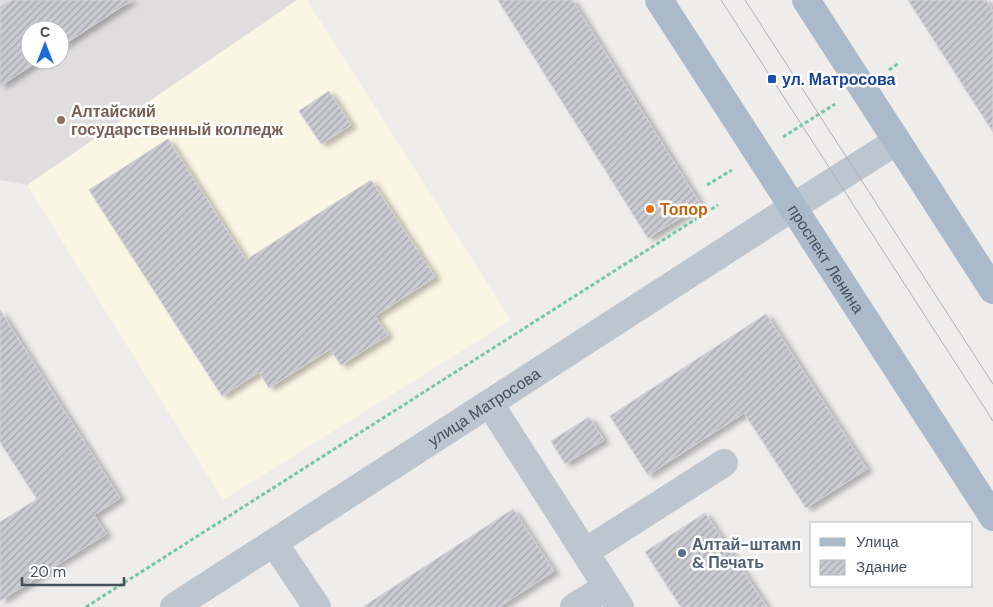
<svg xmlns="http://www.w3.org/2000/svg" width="993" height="607" viewBox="0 0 993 607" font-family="'DM Sans',sans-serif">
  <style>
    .commercial { fill: #fbf5e4 }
    .education { fill: #e0ddde; fill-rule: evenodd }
    .building { fill: url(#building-hatch); stroke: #d0d2d8; filter: url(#shadow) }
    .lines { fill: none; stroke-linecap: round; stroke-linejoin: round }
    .path { stroke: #73caa1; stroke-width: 3; stroke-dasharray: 4 2.5; stroke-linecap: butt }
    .minor { stroke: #bdc6ce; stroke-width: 28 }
    .major { stroke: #abbacb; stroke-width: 28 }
    .tram { stroke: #aeb1b6; stroke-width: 1 }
    .transit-dot { fill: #1a4fb4; stroke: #fff; stroke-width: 2 }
    .education-dot { fill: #8d6e63; stroke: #fff; stroke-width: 2 }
    .food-dot { fill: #e8710a; stroke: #fff; stroke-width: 2 }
    .service-dot { fill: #5c6f8a; stroke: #fff; stroke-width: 2 }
    .labels { text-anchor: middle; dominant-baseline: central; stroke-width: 5; stroke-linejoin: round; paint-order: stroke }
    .transit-label { font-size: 16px; font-weight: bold; fill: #164399; stroke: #fff; text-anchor: start }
    .education-label { font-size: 16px; font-weight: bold; fill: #785e54; stroke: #fff; text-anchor: start }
    .food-label { font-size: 16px; font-weight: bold; fill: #c56008; stroke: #fff; text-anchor: start }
    .street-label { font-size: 16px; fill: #454f59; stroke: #fff }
    .service-label { font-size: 16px; font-weight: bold; fill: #4e5e75; stroke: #fff; text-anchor: start }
  </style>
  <defs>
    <pattern id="building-hatch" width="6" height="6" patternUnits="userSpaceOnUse" patternTransform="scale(1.25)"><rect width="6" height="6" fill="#c9cbd1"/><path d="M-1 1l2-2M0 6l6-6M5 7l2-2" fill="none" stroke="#a5a7ad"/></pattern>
    <filter id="shadow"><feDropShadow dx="5.5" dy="3" stdDeviation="2.5" flood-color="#0004"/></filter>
  </defs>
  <rect width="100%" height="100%" fill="#efecec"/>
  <!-- commercial -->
  <path class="commercial" d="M297,0H307L511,320L223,500L27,185Z"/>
  <!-- education -->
  <path class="education" d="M0,0H297L27,185L0,180ZM30,30H60V60H30Z"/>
  <!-- building -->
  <g class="building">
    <path d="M12,0H132L60,47V30H30V60H40L0,86V7Z"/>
    <path d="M498,0H572L701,205L648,238Z"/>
    <path d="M908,0H986L993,11V132Z"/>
    <path d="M329,91L351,125L321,144L299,111Z"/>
    <path d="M168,139L246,260L371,180L435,277L375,316L388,335L341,365L330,349L269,388L259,372L222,396L89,190Z"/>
    <path d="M0,310L120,498L94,515L106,534L0,601V522L37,499L0,442Z"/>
    <path d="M766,314L867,469L806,508L744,413L648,475L610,416Z"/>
    <path d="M589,417L604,440L565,464L551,441Z"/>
    <path d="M513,509L554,571L499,607H363Z"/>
    <path d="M705,513L767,607H681L645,552Z"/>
  </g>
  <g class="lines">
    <!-- path -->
    <g class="path">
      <path d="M889,70L899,63"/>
      <path d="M783,137L835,104"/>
      <path d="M707,185L732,170"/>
      <path d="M86,607L718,205"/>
    </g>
    <!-- minor -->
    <g class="minor">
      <path d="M490,404L620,607"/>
      <path d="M274,543L317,607"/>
      <path d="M585,552L724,463"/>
      <path id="s1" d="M174,607L793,207L897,141"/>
      <path d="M574,607L607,587"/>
    </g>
    <!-- major -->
    <g class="major">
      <path id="s2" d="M659,0L993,517"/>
      <path d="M806,0L993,290"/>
    </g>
    <!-- tram -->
    <g class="tram">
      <path d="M721,0L993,421"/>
      <path d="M745,0L993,384"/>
    </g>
  </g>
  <!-- markers -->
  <rect class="transit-dot" x="767" y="74" width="10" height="10" rx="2.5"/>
  <circle class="education-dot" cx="61" cy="120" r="5"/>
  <circle class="food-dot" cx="650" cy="209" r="5"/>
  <circle class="service-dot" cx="682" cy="553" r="5"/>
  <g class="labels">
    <!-- transit labels -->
    <g class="transit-label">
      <text x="782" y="79">ул. Матросова</text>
    </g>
    <!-- education labels -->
    <g class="education-label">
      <text x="71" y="111">Алтайский<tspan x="71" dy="18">государственный колледж</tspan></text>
    </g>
    <!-- food labels -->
    <g class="food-label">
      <text x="660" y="209">Топор</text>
    </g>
    <!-- street labels -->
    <g class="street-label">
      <text stroke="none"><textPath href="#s2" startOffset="308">проспект Ленина</textPath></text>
      <text stroke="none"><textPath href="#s1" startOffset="369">улица Матросова</textPath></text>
    </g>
    <!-- service labels -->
    <g class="service-label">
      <text x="692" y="544">Алтай-штамп<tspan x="692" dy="18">&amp; Печать</tspan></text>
    </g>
  </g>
  <!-- legend -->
  <rect x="810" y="522" width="162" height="65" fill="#ffffff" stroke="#b5b9bd"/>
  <rect x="820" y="538" width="25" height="8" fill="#abbacb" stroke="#b5b9bd"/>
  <text x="856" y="547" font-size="15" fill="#454f59">Улица</text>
  <rect x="820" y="560" width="25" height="15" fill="url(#building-hatch)" stroke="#b5b9bd"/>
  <text x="856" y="572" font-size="15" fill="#454f59">Здание</text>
  <!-- north arrow -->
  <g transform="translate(45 45)"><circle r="24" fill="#ffffff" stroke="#b5b9bd"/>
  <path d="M0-4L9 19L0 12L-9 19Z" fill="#1c69d8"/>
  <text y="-8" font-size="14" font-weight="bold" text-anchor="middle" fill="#454f59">С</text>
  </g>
  <!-- scale -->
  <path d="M22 577v8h102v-8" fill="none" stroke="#454f59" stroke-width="2.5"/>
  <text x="30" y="577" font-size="15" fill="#454f59" stroke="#ffffff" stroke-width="4" paint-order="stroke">20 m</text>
</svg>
